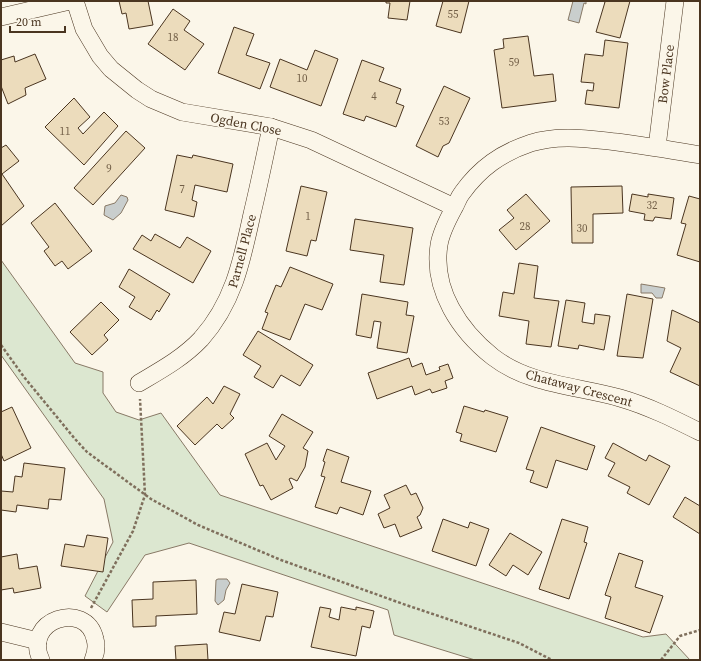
<svg xmlns="http://www.w3.org/2000/svg" width="701" height="661" viewBox="0 0 701 661" font-family="'Source Serif 4',serif">
  <style>
    .green { fill: #dce7d0; stroke: #887966 }
    .water { fill: #c9cecd; stroke: #887966 }
    .building { fill: #ecdcbc; stroke: #4a3520 }
    .lines { fill: none; stroke-linecap: round; stroke-linejoin: round }
    .street-casing { stroke: #4a3520; stroke-width: 18 }
    .path { stroke: #7f6f5c; stroke-width: 2.5; stroke-dasharray: 3 2; stroke-linecap: butt }
    .street { stroke: #fbf6e9; stroke-width: 17 }
    .labels { text-anchor: middle; dominant-baseline: central; stroke-width: 3; stroke-linejoin: round; paint-order: stroke }
    .number-label { font-size: 11px; fill: #725f47 }
    .street-label { font-size: 13px; fill: #4a3520; stroke: #fbf6e9 }
  </style>
  <rect width="100%" height="100%" fill="#fbf6e9"/>
  <!-- green -->
  <path class="green" d="M1,260L75,363L103,372V393L116,412L139,420L161,413L220,495L643,637L666,634L690,660H475L394,635L388,610L189,543L145,555L107,612L85,596L113,542L104,499L1,355Z"/>
  <!-- water -->
  <g class="water">
    <path d="M573,1H586V4L584,3L579,23L568,20Z"/>
    <path d="M121,195L127,197L128,200L121,213L113,220L104,215L105,206L115,203Z"/>
    <path d="M641,284L665,288L662,298H656L652,293H641Z"/>
    <path d="M218,579H227L230,583L226,590L224,600L218,605L215,601L216,580Z"/>
  </g>
  <!-- building -->
  <g class="building">
    <path d="M119,1H148L153,25L129,29L126,13L122,14Z"/>
    <path d="M386,1H410L407,20L388,18L390,3H386Z"/>
    <path d="M443,1H469L461,33L436,26Z"/>
    <path d="M602,1H630L620,38L596,32L605,2Z"/>
    <path d="M173,9L190,21L184,30L204,44L185,70L148,44Z"/>
    <path d="M234,27L254,34L246,55L270,63L260,89L218,73Z"/>
    <path d="M528,36L534,76L553,74L556,101L502,108L494,50L504,48L503,39Z"/>
    <path d="M605,40L628,43L619,108L585,104L587,90L593,91L594,83L581,82L585,54L603,56Z"/>
    <path d="M315,50L338,59L321,106L270,87L280,59L307,70Z"/>
    <path d="M35,54L46,79L25,88L26,95L8,104L1,86V60L14,56L15,62Z"/>
    <path d="M362,60L384,68L379,81L401,89L396,103L404,106L396,127L366,116L364,121L343,114Z"/>
    <path d="M444,86L470,98L449,143L443,146L438,157L416,146Z"/>
    <path d="M74,98L90,117L78,128L83,134L104,112L118,126L84,165L45,127Z"/>
    <path d="M126,131L145,148L93,205L74,188Z"/>
    <path d="M6,145L19,161L2,174L24,206L1,226V148Z"/>
    <path d="M177,155L192,158L193,155L233,164L227,192L195,185L192,200L197,202L194,217L165,210Z"/>
    <path d="M301,186L327,192L316,241L311,240L307,256L286,251Z"/>
    <path d="M622,186L623,213L593,214V243H572L571,187Z"/>
    <path d="M526,194L550,221L516,250L499,230L514,218L507,210Z"/>
    <path d="M632,194L648,197V194L674,198L671,219L655,217L653,221L644,220L645,214L629,211Z"/>
    <path d="M689,196L700,199V262L677,255L686,224L681,223Z"/>
    <path d="M55,203L92,251L68,269L62,261L55,266L44,251L49,247L31,223Z"/>
    <path d="M355,219L413,228L404,285L380,282L384,255L350,250Z"/>
    <path d="M155,234L180,248L187,237L211,251L193,283L133,249L142,235L151,241Z"/>
    <path d="M519,263L538,266L534,298L559,301L551,347L526,344L529,321L499,316L503,292L514,294Z"/>
    <path d="M290,267L333,284L322,310L305,304L290,340L262,329L268,313L265,312L276,285L281,287Z"/>
    <path d="M129,269L170,294L159,312L157,310L151,320L129,307L135,297L119,287Z"/>
    <path d="M362,294L408,302L406,315L414,316L407,353L377,348L381,322L374,321L371,338L356,335Z"/>
    <path d="M627,294L653,299L643,358L617,356Z"/>
    <path d="M566,300L585,303L582,322L594,324L595,314L610,316L604,350L579,345L578,349L558,346Z"/>
    <path d="M101,302L119,320L104,335L108,340L92,355L70,332Z"/>
    <path d="M672,310L700,323V386L670,372L681,348L667,341Z"/>
    <path d="M258,331L313,365L300,386L281,375L273,388L254,377L261,366L243,355Z"/>
    <path d="M409,358L412,367L422,363L426,375L440,370L439,367L448,364L453,378L445,381L447,388L432,393L430,389L415,395L412,386L377,399L368,373Z"/>
    <path d="M224,386L240,394L230,414L234,418L222,429L217,424L195,445L177,426L207,397L213,404Z"/>
    <path d="M464,406L484,412L485,410L508,417L496,452L460,441L462,434L456,432Z"/>
    <path d="M12,407L31,448L4,461L1,454V412Z"/>
    <path d="M282,414L313,432L303,448L308,451L305,467L297,481L291,478L289,479L293,488L271,500L263,485L260,486L245,454L267,443L276,460L285,446L269,436Z"/>
    <path d="M541,427L595,446L587,470L556,460L547,488L530,482L534,471L526,469Z"/>
    <path d="M613,443L646,461L649,455L670,466L649,505L627,493L630,487L608,476L615,463L605,458Z"/>
    <path d="M327,449L349,457L341,482L371,491L363,515L340,507L337,514L315,507L325,477L321,476L325,462L323,461Z"/>
    <path d="M24,463L65,468L61,500L49,499L48,509L17,505L16,512L1,510V491L13,492L15,476L22,477Z"/>
    <path d="M406,485L411,495L416,493L423,508L420,515L417,517L422,528L400,537L395,524L384,528L378,514L390,508L384,495Z"/>
    <path d="M685,497L700,506V534L673,517Z"/>
    <path d="M443,519L468,528L470,522L489,529L476,566L432,551Z"/>
    <path d="M562,519L588,527L584,542L587,543L569,599L539,589Z"/>
    <path d="M510,533L542,552L528,575L513,565L506,576L489,565Z"/>
    <path d="M87,535L108,538L103,572L61,566L65,544L84,547Z"/>
    <path d="M619,553L643,561L635,587L663,596L650,633L605,618L611,597L605,595Z"/>
    <path d="M17,554L19,569L37,566L41,588L14,593L13,588L1,590V557Z"/>
    <path d="M196,580L197,614L156,616V626L133,627L132,600L153,599V582Z"/>
    <path d="M242,584L278,592L273,617L266,616L260,641L219,632L224,612L235,614Z"/>
    <path d="M320,607L331,609L329,617L339,620L341,607L356,610V607L374,611L370,628L362,626L356,656L311,647Z"/>
    <path d="M207,644L208,660H176L175,646Z"/>
  </g>
  <g class="lines">
    <defs>
      <g id="street">
        <path d="M75,1L84,29L100,56L111,69L137,90L151,99L182,112L271,127L311,140L454,207"/>
        <path d="M1,17L70,1"/>
        <path d="M657,147L675,1"/>
        <path d="M700,155C672,150 645,146 617,142C589,139 559,134 531,143C501,153 480,168 462,193C458,198 457,203 454,208C448,219 441,232 439,245C432,290 460,331 493,357C529,385 578,386 620,398C648,406 674,419 700,432"/>
        <path d="M139,383C161,370 183,358 201,339C234,302 242,260 252,214C259,185 265,156 271,127"/>
        <path d="M1,632L38,641"/>
        <path d="M41,660C22,620 86,599 95,639C97,646 96,653 93,660"/>
      </g>
    </defs>
    <!-- street casing -->
    <use href="#street" class="street-casing"/>
    <!-- path -->
    <g class="path">
      <path d="M1,345L24,377L75,439L87,452L151,499L198,525L281,560L406,605L519,643L552,660"/>
      <path d="M91,608L133,531L145,495L140,399"/>
      <path d="M661,660L680,636L700,630"/>
    </g>
    <!-- street -->
    <use href="#street" class="street"/>
  </g>
  <g class="labels">
    <!-- number labels -->
    <g class="number-label">
      <text x="453" y="14">55</text>
      <text x="173" y="37">18</text>
      <text x="514" y="62">59</text>
      <text x="302" y="78">10</text>
      <text x="374" y="96">4</text>
      <text x="444" y="121">53</text>
      <text x="65" y="131">11</text>
      <text x="109" y="168">9</text>
      <text x="182" y="189">7</text>
      <text x="652" y="205">32</text>
      <text x="308" y="216">1</text>
      <text x="525" y="226">28</text>
      <text x="582" y="228">30</text>
    </g>
    <!-- street labels -->
    <g class="street-label">
      <text transform="translate(666 74) rotate(-83)">Bow Place</text>
      <text transform="translate(246 124) rotate(11)">Ogden Close</text>
      <text transform="translate(242 251) rotate(-75)">Parnell Place</text>
      <text transform="translate(579 388) rotate(15)">Chataway Crescent</text>
    </g>
  </g>
  <!-- border -->
  <rect width="701" height="661" fill="none" stroke="#4a3520" stroke-width="4"/>
  <!-- scale -->
  <path d="M10 26v6h55v-6" fill="none" stroke="#4a3520" stroke-width="2"/>
  <text x="16" y="26" font-size="12" fill="#4a3520" stroke="#fbf6e9" stroke-width="3" paint-order="stroke">20 m</text>
</svg>
